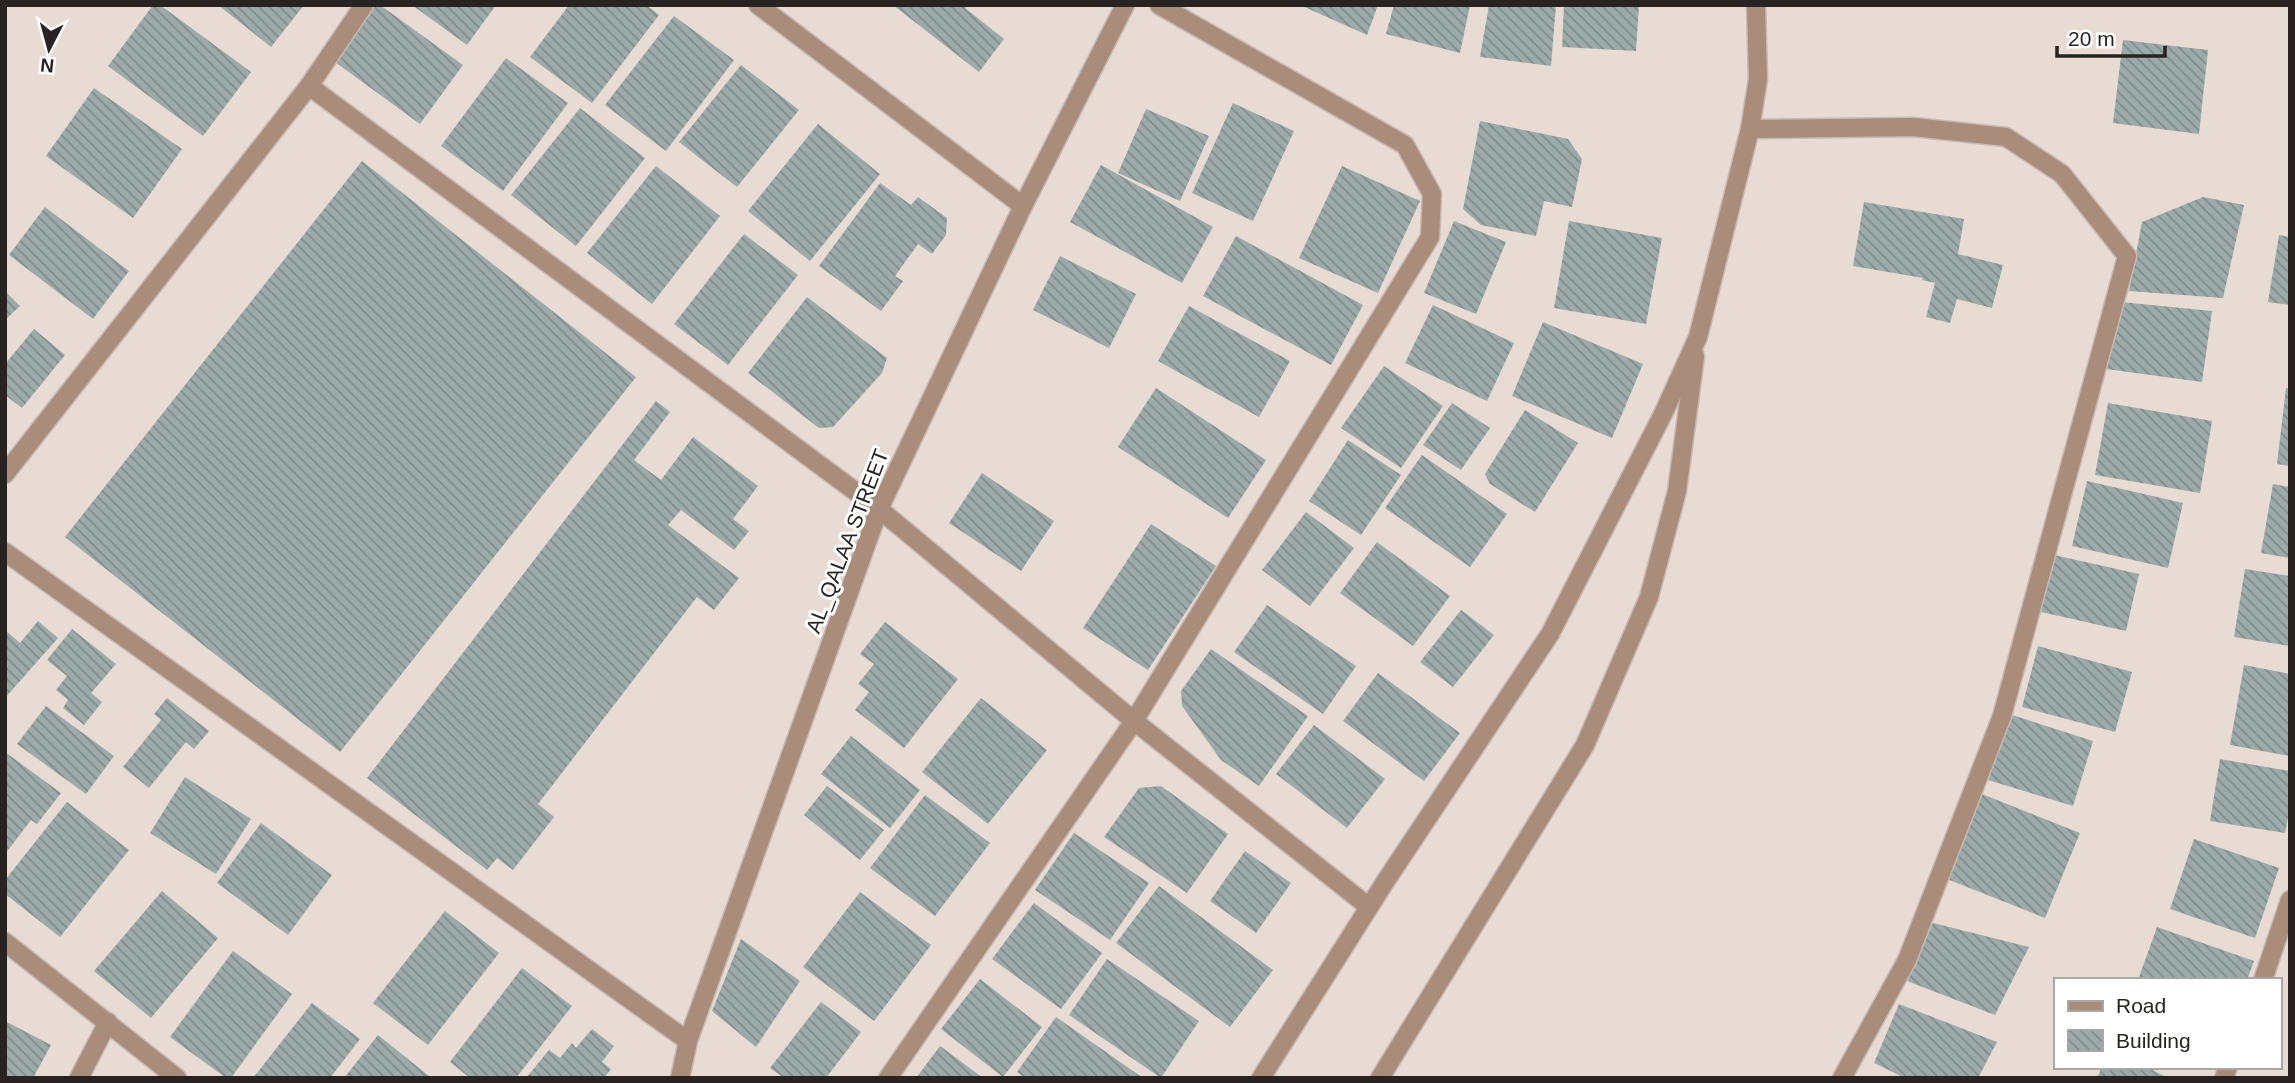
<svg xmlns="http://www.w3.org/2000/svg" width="2295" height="1083" viewBox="0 0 2295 1083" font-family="Arial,sans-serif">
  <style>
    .building { fill: url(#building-back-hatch) }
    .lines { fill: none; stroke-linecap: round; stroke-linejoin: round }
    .minor-casing { stroke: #c5bab4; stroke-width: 21 }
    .minor { stroke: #aa8c7b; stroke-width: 18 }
    .labels { text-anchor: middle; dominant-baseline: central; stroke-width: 6; stroke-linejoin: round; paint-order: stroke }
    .street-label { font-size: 21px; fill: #282321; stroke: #fff }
  </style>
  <defs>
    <pattern id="building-back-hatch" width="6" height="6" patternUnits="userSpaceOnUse" patternTransform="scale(1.75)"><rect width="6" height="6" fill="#9cabaa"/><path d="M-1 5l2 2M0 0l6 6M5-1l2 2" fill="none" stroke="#7f8b8a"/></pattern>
  </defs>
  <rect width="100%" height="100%" fill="#e8dbd4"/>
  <!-- building -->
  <g class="building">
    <path d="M153,5H160L251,72L203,136L108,66Z"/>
    <path d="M218,5H304L271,47Z"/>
    <path d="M376,5H380L463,65L420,124L335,62Z"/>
    <path d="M412,5H496L467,45Z"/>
    <path d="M569,5H646L659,15L592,103L530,57Z"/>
    <path d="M893,5H967L965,8L1004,39L979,72Z"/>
    <path d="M1300,5H1378L1367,35Z"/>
    <path d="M1394,5H1470L1460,53L1386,34Z"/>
    <path d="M1489,5H1556L1551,66L1480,57Z"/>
    <path d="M1564,5H1639L1636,51L1562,47Z"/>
    <path d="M674,16L734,60L666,151L605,105Z"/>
    <path d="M2123,40L2208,50L2199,134L2113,123Z"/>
    <path d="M506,58L568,103L503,191L441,146Z"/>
    <path d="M741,65L799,110L737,187L679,142Z"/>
    <path d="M94,88L182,149L133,218L46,156Z"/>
    <path d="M1233,103L1294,131L1253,221L1192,193Z"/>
    <path d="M580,108L645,158L576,246L511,195Z"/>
    <path d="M1146,109L1209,136L1180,201L1118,173Z"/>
    <path d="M1480,121L1568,139L1582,159L1572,207L1544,201L1536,236L1481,225L1463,209Z"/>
    <path d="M818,124L880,174L810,261L748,211Z"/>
    <path d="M362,161L636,377L340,752L65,537Z"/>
    <path d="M1101,165L1213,227L1182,283L1070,222Z"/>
    <path d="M656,166L720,216L652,304L587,253Z"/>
    <path d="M1342,166L1420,201L1378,293L1299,258Z"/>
    <path d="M880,183L911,205L918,197L947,218L946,235L932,254L918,244L895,276L903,281L881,311L819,266Z"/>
    <path d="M2203,197L2244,205L2223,298L2129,291L2142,222Z"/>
    <path d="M1864,202L1964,219L1958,254L2003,265L1992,308L1957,299L1950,323L1926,317L1935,283L1922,280L1923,278L1853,266Z"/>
    <path d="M45,207L129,271L93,319L9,255Z"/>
    <path d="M1454,221L1506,242L1476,314L1424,293Z"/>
    <path d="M1569,221L1662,238L1646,324L1554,308Z"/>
    <path d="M744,234L798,275L728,365L674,324Z"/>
    <path d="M2279,235L2290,237V305L2268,302Z"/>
    <path d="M1236,236L1363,305L1331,365L1203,296Z"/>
    <path d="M1060,256L1136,294L1109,348L1033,310Z"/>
    <path d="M5,291L20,306L5,320Z"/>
    <path d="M807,297L887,358L882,373L833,427L819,428L748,373Z"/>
    <path d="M2121,302L2212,311L2202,382L2106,369Z"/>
    <path d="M1433,305L1514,343L1487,401L1405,363Z"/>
    <path d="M1189,306L1290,361L1259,417L1158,361Z"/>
    <path d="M1543,322L1643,364L1612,438L1512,396Z"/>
    <path d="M34,329L65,355L22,408L5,395V364Z"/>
    <path d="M1384,366L1443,406L1401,468L1341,428Z"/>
    <path d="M1156,388L1266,460L1228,518L1118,447Z"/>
    <path d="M2286,388L2290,389V466L2277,464Z"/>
    <path d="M656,401L670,412L634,460L661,480L693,437L758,486L733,519L749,531L734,550L681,510L668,525L739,578L714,610L697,597L538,804L554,817L513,870L497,858L487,870L367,778Z"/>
    <path d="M1452,403L1490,428L1461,470L1423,445Z"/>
    <path d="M2108,403L2212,421L2200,493L2095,475Z"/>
    <path d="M1525,410L1578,443L1535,512L1490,484L1485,474Z"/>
    <path d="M1348,440L1401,475L1361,535L1309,501Z"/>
    <path d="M1422,455L1507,514L1470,567L1385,508Z"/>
    <path d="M982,473L1054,521L1021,571L949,523Z"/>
    <path d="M2087,481L2183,503L2168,568L2072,546Z"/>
    <path d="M2273,484L2290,487V558L2261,553Z"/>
    <path d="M1306,512L1354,548L1310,606L1262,570Z"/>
    <path d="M1151,524L1216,566L1148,670L1083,628Z"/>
    <path d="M1377,542L1450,596L1413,646L1340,593Z"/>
    <path d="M2054,555L2139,574L2126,631L2041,612Z"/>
    <path d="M2245,569L2290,576V646L2234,637Z"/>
    <path d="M1267,605L1356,666L1323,714L1234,652Z"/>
    <path d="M1461,610L1494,635L1453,687L1420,662Z"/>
    <path d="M38,621L58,638L5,698V630L20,643Z"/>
    <path d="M885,622L958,679L904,748L855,710L869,692L858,684L874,664L860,654Z"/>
    <path d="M72,629L116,664L91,693L102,702L84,725L63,708L68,700L56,690L67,676L47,660Z"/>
    <path d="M2038,646L2132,672L2115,732L2022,707Z"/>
    <path d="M1211,649L1308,716L1259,786L1221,760L1182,706L1181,691Z"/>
    <path d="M2244,665L2290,674V756L2230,745Z"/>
    <path d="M1378,673L1460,733L1424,781L1343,721Z"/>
    <path d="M167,698L209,731L194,749L186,742L149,788L123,767L161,720L154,714Z"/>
    <path d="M981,698L1047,750L988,824L922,772Z"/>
    <path d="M46,706L114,756L86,794L17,744Z"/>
    <path d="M2009,714L2093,741L2073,806L1988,780Z"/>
    <path d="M1314,725L1385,779L1347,828L1276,774Z"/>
    <path d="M851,736L920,790L890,828L821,774Z"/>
    <path d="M5,752L61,793L37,824L31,820L5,854Z"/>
    <path d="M2220,759L2290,771V808L2285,833L2210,821Z"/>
    <path d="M185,777L251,819L216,874L150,833Z"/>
    <path d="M827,786L884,830L860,860L804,815Z"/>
    <path d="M1161,786L1228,834L1187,893L1104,837L1139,788Z"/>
    <path d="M1982,794L2080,833L2045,918L1947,879Z"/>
    <path d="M925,795L990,843L935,916L870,868Z"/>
    <path d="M67,802L129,850L60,937L5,894V880Z"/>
    <path d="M261,823L332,875L288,935L217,883Z"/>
    <path d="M1074,833L1149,883L1110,940L1035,890Z"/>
    <path d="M2194,839L2279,868L2255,938L2170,909Z"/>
    <path d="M1245,851L1291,883L1256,933L1210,901Z"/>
    <path d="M1159,886L1273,970L1230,1027L1116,943Z"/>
    <path d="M162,891L218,938L151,1018L94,971Z"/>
    <path d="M860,892L931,945L874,1021L803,967Z"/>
    <path d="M1034,903L1102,953L1061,1009L992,959Z"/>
    <path d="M445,911L499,953L428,1045L373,1003Z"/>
    <path d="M1933,923L2029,947L1995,1015L1907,981Z"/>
    <path d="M2157,927L2254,961L2247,980H2138Z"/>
    <path d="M741,939L800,981L756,1047L712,1011Z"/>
    <path d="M233,951L292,994L231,1078H226L170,1037Z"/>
    <path d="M1107,959L1199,1021L1161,1078L1069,1015Z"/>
    <path d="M522,968L572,1006L516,1078H470L450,1062Z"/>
    <path d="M980,979L1042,1027L1003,1077L941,1029Z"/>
    <path d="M821,1002L861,1032L826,1078H784L770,1068Z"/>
    <path d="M312,1003L360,1039L330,1078H253Z"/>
    <path d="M1899,1004L1997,1042L1978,1078H1905L1874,1063Z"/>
    <path d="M1056,1017L1143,1078H1025L1017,1072Z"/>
    <path d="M5,1021L51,1045L33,1078H5Z"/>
    <path d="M592,1029L614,1046L602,1062L611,1069L604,1078H526L549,1050L560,1058L572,1043L576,1048Z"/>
    <path d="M378,1035L429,1076L427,1078H344Z"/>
    <path d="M940,1046L983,1078H916Z"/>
    <path d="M2102,1067H2147L2168,1078H2097Z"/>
  </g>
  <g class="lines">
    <defs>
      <g id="minor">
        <path d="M758,5L1023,206"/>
        <path d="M309,86L879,509L1134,721L1369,907"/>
        <path d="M1750,129L1913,127L2006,137L2062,174L2127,256L2002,716L1907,960L1842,1078"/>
        <path d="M5,474L309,86L364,5"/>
        <path d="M5,552L688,1041"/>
        <path d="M5,942L177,1078"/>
        <path d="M2263,980L2290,900"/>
        <path d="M79,1078L108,1022"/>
        <path d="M680,1078L688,1041L879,509L1023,206L1125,5"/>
        <path d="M888,1078L1134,721L1430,237L1432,194L1405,145L1159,5"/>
        <path d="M1261,1078L1385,882L1550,634L1664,412L1698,337L1750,129L1758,79L1756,5"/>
        <path d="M1380,1078L1585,745L1649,597L1677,491L1695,356"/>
        <path d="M2224,1078L2228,1067"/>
      </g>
    </defs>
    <!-- minor casing -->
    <use href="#minor" class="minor-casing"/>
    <!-- minor -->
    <use href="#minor" class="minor"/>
  </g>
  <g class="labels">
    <!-- street labels -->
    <g class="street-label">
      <text transform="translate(847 541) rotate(-69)">AL_QALAA STREET</text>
    </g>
  </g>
  <!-- border -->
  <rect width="2295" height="1083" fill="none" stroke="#282321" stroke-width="14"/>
  <!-- legend -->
  <rect x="2054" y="978" width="228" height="91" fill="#ffffff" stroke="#a9a7a6" stroke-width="2"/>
  <rect x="2068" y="1001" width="35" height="10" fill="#aa8c7b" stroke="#a9a7a6" stroke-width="2"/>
  <text x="2116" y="1013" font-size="21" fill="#282321">Road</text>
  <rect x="2068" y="1030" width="35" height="21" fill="url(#building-back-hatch)" stroke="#a9a7a6" stroke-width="2"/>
  <text x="2116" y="1048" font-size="21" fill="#282321">Building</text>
  <!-- north arrow -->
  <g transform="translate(49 49) rotate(186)" stroke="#ffffff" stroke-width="5" paint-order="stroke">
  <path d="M0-5L12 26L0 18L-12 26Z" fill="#282321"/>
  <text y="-10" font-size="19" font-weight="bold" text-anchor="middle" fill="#282321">N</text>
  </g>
  <!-- scale -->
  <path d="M2057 46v10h108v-10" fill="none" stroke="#282321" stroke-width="3.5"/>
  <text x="2068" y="46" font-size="21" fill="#282321" stroke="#ffffff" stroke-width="5" paint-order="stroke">20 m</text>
</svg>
